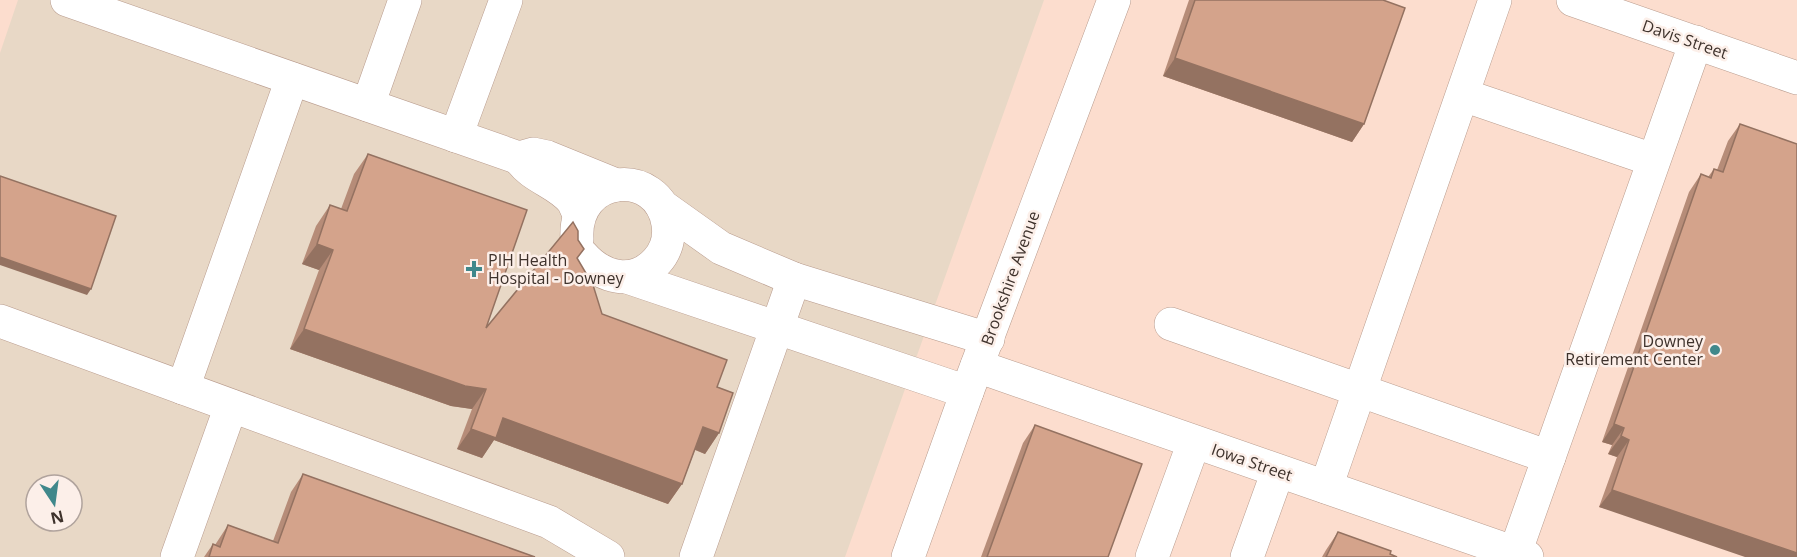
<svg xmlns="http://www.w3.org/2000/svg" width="1797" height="557" viewBox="0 0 1797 557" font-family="'Open Sans',sans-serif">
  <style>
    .medical { fill: #e8d8c6; fill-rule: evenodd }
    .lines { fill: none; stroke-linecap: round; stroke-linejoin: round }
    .minor-casing { stroke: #b89b8d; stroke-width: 34 }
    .minor { stroke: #fff; stroke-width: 33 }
    .wall { fill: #b68c78 }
    .shaded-wall { fill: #947261 }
    .building { fill: #d4a38b; stroke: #947261; stroke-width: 1.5 }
    .poi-dot { fill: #40888b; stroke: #fcefe9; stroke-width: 2 }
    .labels { text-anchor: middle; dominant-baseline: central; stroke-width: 5; stroke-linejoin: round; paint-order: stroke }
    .street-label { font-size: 16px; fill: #3e322c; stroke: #fcefe9 }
    .poi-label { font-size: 16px; fill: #3e322c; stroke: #fcefe9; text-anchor: start }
  </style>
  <rect width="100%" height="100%" fill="#fcddce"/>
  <!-- medical -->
  <path class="medical" d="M18,0H1044L845,557H0V53ZM36,485H72V521H36Z"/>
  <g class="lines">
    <defs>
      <g id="minor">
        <path d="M67,0L519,158L533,154L547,157L616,185"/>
        <path d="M1573,0L1797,78"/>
        <path d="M1463,95L1653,160"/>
        <path d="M368,105L405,0"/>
        <path d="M456,136L506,0"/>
        <path d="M519,158C532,178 558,182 573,201C575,205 577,210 579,214"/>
        <path d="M662,206L721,248L794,279L988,339"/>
        <path d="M577,239C573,173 659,166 668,224C670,237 666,251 657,261C634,287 602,278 582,255"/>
        <path d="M627,277L967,392"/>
        <path d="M0,321L549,522L608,557"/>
        <path d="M1171,324L1549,457"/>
        <path d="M977,366L1527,557"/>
        <path d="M183,388L292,79"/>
        <path d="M1326,487L1495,0"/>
        <path d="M1515,553L1696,42"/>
        <path d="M177,557L231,406"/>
        <path d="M696,557L794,279"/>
        <path d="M908,557L967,392L1114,0"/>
        <path d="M1152,557L1194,442"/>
        <path d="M1247,557L1278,471"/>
      </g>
    </defs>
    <!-- minor casing -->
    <use href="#minor" class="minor-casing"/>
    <!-- minor -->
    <use href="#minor" class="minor"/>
  </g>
  <!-- wall -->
  <g class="wall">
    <path d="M1189,0H1383L1364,124L1352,142L1163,76Z"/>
    <path d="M1740,124L1797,557L1599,507L1617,457L1608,454L1612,445L1602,442L1689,192L1701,174L1708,177L1714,169L1717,170L1728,141Z"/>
    <path d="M368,154L486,328L578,240L584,249L577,259L602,314L717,387L719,433L705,454L695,450L682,484L668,504L494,440L482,458L457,449L472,409L451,406L290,349L319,270L302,264L316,226L330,205L341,209L354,174Z"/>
    <path d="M1035,425L1108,557H981L1023,443Z"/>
    <path d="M303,474L535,557H204L213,544L215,545L228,525L273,541L291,492Z"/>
    <path d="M1338,532L1390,554L1397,557H1322L1326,550Z"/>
  </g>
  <!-- shaded-wall -->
  <g class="shaded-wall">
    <path d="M1175,58L1364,124L1352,142L1163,76Z"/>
    <path d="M317,244L333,250L319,270L302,264Z"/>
    <path d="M0,257L91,289L87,295L0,265Z"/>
    <path d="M304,329L486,389L472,409L451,406L290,349Z"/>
    <path d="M503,418L682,484L668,504L494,440L482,458L457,449L471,429Z"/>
    <path d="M1614,424L1624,428L1612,445L1602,442Z"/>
    <path d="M703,427L719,433L705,454L689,447Z"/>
    <path d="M1621,436L1629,440L1617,457L1608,454Z"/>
    <path d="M1612,490L1797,553V557H1745L1599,507Z"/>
  </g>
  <!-- building -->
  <g class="building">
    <path d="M1195,0H1383L1405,8L1364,124L1175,58Z"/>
    <path d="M1740,124L1797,144V553L1612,490L1629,440L1621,436L1624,428L1614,424L1701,174L1711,178L1714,169L1723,172Z"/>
    <path d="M368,154L527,210L486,328L573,222L578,231V240L584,249L577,258L593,285L602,314L727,360L717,387L733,393L719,433L703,427L682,484L503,418L496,438L471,429L486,389L465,386L304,329L333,250L317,244L330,205L347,211Z"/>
    <path d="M0,176L116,216L91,289L0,257Z"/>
    <path d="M1035,425L1142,464L1108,557H987Z"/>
    <path d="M303,474L535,557H209L213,544L220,547L228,525L278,543Z"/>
    <path d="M1338,532L1391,551L1390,554L1397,557H1326Z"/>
  </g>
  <!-- markers -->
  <g class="poi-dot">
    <path d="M471 260h6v6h6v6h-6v6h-6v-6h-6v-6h6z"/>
    <circle cx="1715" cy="350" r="6"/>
  </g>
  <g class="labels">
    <!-- street labels -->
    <g class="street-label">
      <text transform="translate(1685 39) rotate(19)">Davis Street</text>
      <text transform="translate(1010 278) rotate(-70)">Brookshire Avenue</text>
      <text transform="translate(1252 462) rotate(19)">Iowa Street</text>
    </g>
    <!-- poi labels -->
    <g class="poi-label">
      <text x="488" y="260">PIH Health<tspan x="488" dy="18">Hospital - Downey</tspan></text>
      <text x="1703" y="341" text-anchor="end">Downey<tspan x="1703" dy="18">Retirement Center</tspan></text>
    </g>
  </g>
  <!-- north arrow -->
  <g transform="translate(54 503) rotate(167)"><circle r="28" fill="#fcefe9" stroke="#b0a39d" stroke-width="1.5"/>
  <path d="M0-4.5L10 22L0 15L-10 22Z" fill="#40888b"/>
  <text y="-9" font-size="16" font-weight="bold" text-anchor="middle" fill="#3e322c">N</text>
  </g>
</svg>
